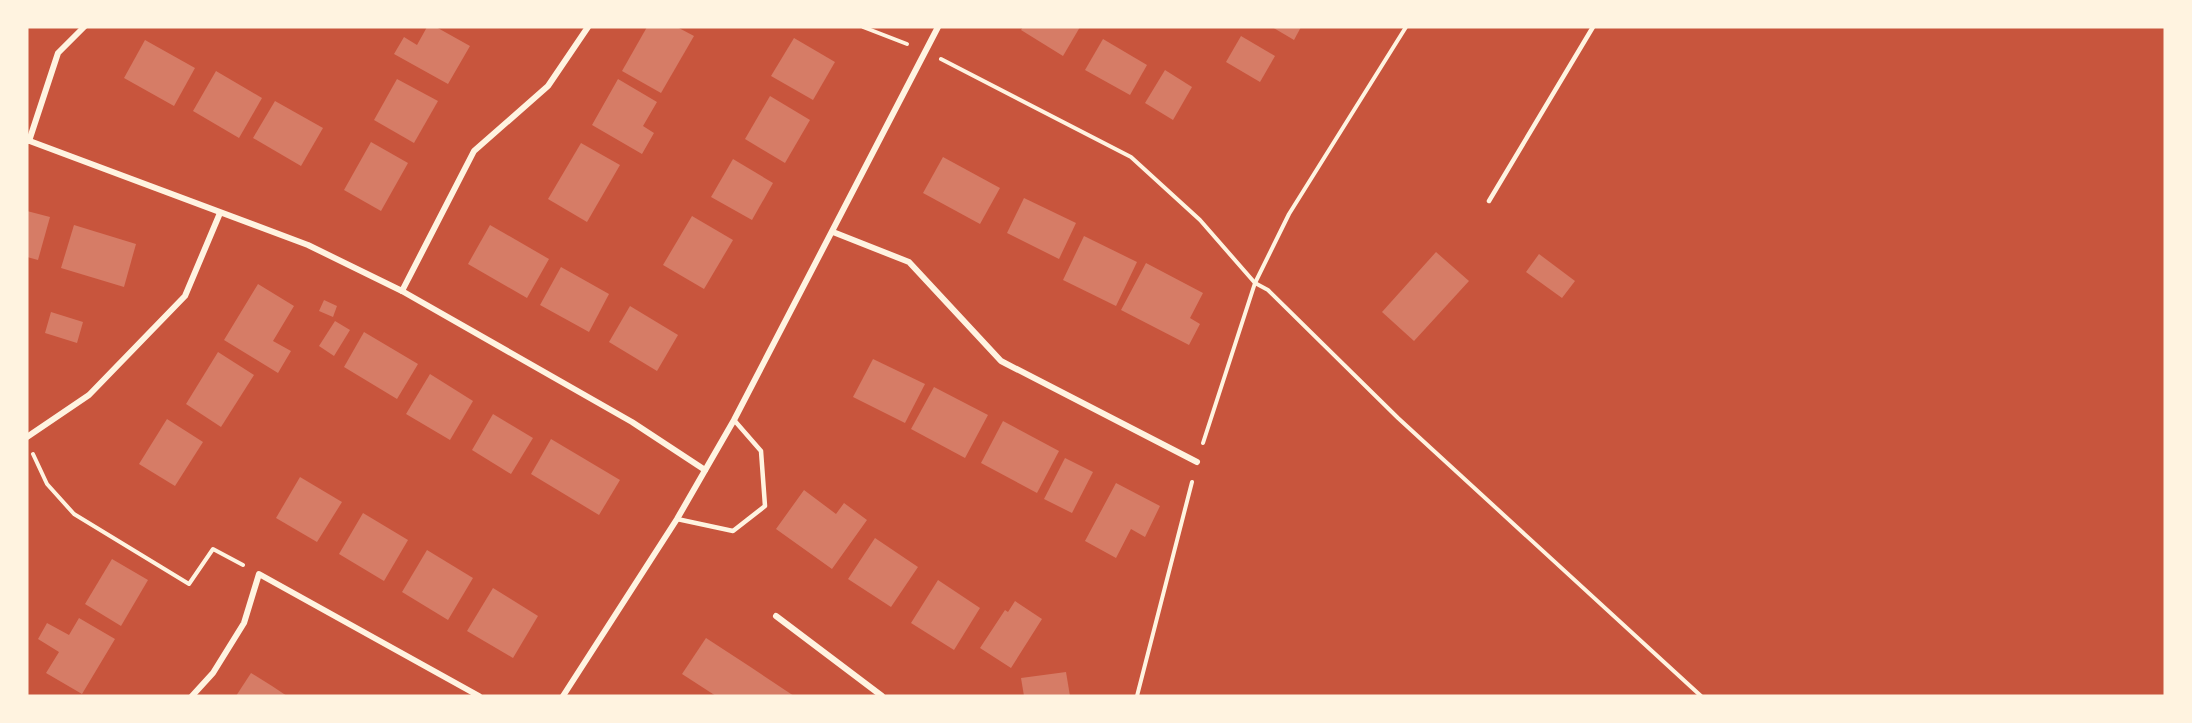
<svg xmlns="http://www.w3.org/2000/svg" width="2192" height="723" viewBox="0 0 2192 723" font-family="'IBM Plex Sans',sans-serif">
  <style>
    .building { fill: #d67c66 }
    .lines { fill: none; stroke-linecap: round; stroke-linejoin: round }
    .path { stroke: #fff3e0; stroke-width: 4 }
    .service { stroke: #fff3e0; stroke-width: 4.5 }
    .minor { stroke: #fff3e0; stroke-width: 6 }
  </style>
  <rect width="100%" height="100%" fill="#c8553d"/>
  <!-- building -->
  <g class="building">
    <path d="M427,27H436L470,46L448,84L394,54L404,37L417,45Z"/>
    <path d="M647,27H677L694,36L661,93L622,71Z"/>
    <path d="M1023,27H1080L1063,56L1021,30Z"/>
    <path d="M1272,27H1301L1294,40Z"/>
    <path d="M1241,36L1275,56L1260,82L1226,62Z"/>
    <path d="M794,38L835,62L813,100L771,76Z"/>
    <path d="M1103,39L1147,65L1130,95L1085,70Z"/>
    <path d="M145,40L195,68L174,106L124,78Z"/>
    <path d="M1165,70L1192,87L1173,120L1145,103Z"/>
    <path d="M216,71L262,98L239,138L193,111Z"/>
    <path d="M397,79L438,101L414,143L374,120Z"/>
    <path d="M618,79L657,102L643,126L654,133L642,154L592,125Z"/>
    <path d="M770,96L810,120L785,163L745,139Z"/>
    <path d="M275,101L323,128L301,166L253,138Z"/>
    <path d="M371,142L408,163L381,211L344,190Z"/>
    <path d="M581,143L620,165L587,222L548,199Z"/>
    <path d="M943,157L1000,188L980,224L923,193Z"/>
    <path d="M733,159L773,183L752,220L711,197Z"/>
    <path d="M1024,198L1076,223L1059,259L1007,233Z"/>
    <path d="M27,211L50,217L38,260L27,257Z"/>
    <path d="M692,216L733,240L704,289L663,265Z"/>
    <path d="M74,225L136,244L124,287L61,268Z"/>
    <path d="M490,225L549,259L527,298L468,264Z"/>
    <path d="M1084,236L1137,262L1116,306L1063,280Z"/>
    <path d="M1436,252L1469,281L1414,341L1382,312Z"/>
    <path d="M1539,254L1575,281L1562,298L1526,272Z"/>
    <path d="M1146,263L1203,293L1190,318L1200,324L1189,345L1121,310Z"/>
    <path d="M561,267L609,294L589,332L540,305Z"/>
    <path d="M258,284L294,306L273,341L291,351L278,373L224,340Z"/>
    <path d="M324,300L337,306L333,317L319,311Z"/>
    <path d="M630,306L678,335L657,371L609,342Z"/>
    <path d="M51,312L83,322L77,343L45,333Z"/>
    <path d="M335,321L350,330L334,356L319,346Z"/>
    <path d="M364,332L418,364L397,399L344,367Z"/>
    <path d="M218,352L254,375L221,427L186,404Z"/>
    <path d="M873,359L925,384L905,423L853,397Z"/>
    <path d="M430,374L473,401L450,440L406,414Z"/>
    <path d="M934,387L988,415L965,458L911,429Z"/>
    <path d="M493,414L533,438L511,474L472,450Z"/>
    <path d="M167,419L203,442L175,486L139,464Z"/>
    <path d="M1003,421L1059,451L1037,493L981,463Z"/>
    <path d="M551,439L620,480L599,515L531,474Z"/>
    <path d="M1065,458L1093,472L1072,513L1044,499Z"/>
    <path d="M300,477L342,502L317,542L276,518Z"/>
    <path d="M1116,483L1160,506L1145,537L1131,529L1116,558L1085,541Z"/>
    <path d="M804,490L836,514L844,503L867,520L832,569L776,529Z"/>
    <path d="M363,513L408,540L384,581L339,554Z"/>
    <path d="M875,538L918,567L891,607L848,579Z"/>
    <path d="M427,550L473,578L448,620L402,592Z"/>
    <path d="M112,559L148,580L121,626L85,604Z"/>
    <path d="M938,580L980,608L954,650L911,623Z"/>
    <path d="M493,588L538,616L513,658L467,631Z"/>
    <path d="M1015,601L1042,619L1011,668L980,648L1005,610L1008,612Z"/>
    <path d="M79,618L115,639L82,694L46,673L59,652L38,639L47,623L69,635Z"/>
    <path d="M706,638L749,666L794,696H716L682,674Z"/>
    <path d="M1066,672L1070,696H1024L1021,678Z"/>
    <path d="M251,673L272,686L287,696H236Z"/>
  </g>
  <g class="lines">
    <!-- path -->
    <g class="path">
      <path d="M863,27L907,44"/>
      <path d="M941,59L1131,157L1200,220L1255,283L1268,290L1398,418L1701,696"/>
      <path d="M1203,443L1255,283L1289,214L1406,27"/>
      <path d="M33,454L47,484L74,514L189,584L213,549L243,565"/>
      <path d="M1137,696L1192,482"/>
    </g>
    <!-- service -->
    <g class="service">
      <path d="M1489,201L1593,27"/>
      <path d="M677,519L733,531L765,506L761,451L734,420"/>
    </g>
    <!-- minor -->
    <g class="minor">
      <path d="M27,140L308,245L402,291L632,422L705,470"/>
      <path d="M29,141L58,53L84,27"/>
      <path d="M833,232L909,262L1001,361L1197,462"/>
      <path d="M402,291L474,151L548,86L588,27"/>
      <path d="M27,437L89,395L185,296L220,213"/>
      <path d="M776,616L882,696"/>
      <path d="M192,696L213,673L244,623L259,574L479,696"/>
      <path d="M563,696L677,519L734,420L938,27"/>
    </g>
  </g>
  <!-- border -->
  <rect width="2192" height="723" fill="none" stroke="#fff3e0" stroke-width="57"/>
</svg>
